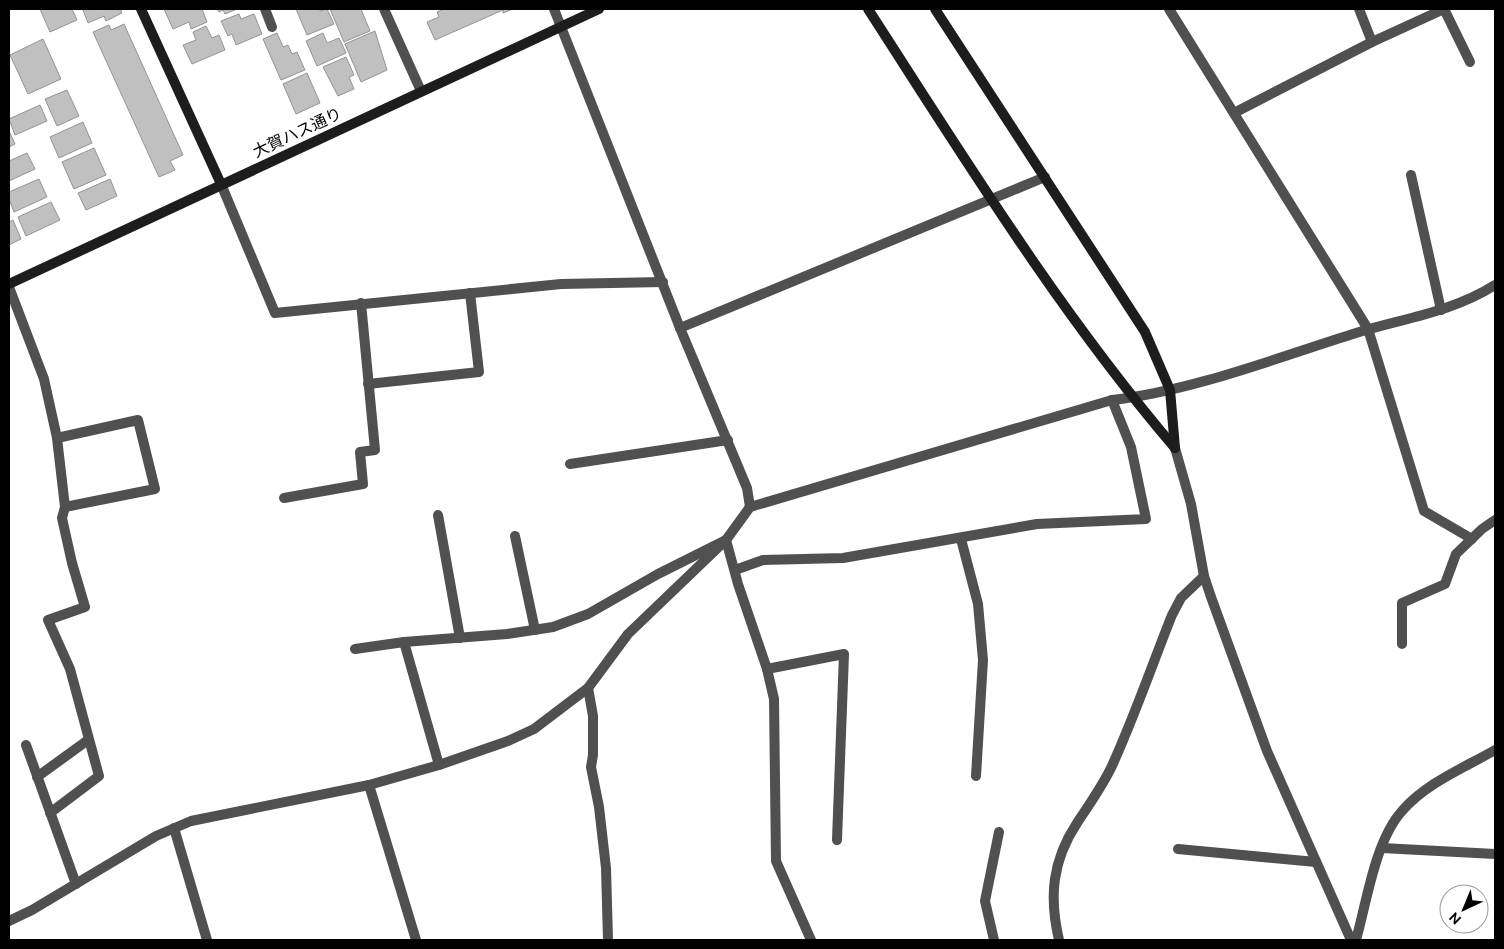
<svg xmlns="http://www.w3.org/2000/svg" width="1504" height="949" viewBox="0 0 1504 949" font-family="Ubuntu,'Noto Sans JP',sans-serif">
  <style>
    .building { fill: #c0c0c0; stroke: #949494 }
    .lines { fill: none; stroke-linecap: round; stroke-linejoin: round }
    .street { stroke: #505050; stroke-width: 10 }
    .secondary { stroke: #1d1d1d; stroke-width: 10 }
    .labels { text-anchor: middle; dominant-baseline: central; stroke-width: 4; stroke-linejoin: round; paint-order: stroke }
    .street-label { font-size: 16px; fill: #000; stroke: #fff }
  </style>
  <rect width="100%" height="100%" fill="#fff"/>
  <!-- building -->
  <g class="building">
    <path d="M40,9H72L77,20L50,32Z"/>
    <path d="M85,9H120L122,13L106,21L104,16L88,23L83,10Z"/>
    <path d="M164,9H202L207,22L191,29L189,22L173,29Z"/>
    <path d="M217,9H237L225,14L223,10L219,12Z"/>
    <path d="M296,9H319L320,11L327,9L334,24L307,35Z"/>
    <path d="M330,9H361L370,31L344,42Z"/>
    <path d="M444,9H513L503,13V10L435,40L427,22L439,17L437,12Z"/>
    <path d="M239,14L241,19L254,14L262,34L236,45L232,34L228,36L221,21Z"/>
    <path d="M124,24L183,155L170,161L175,170L159,177L93,32L109,25L111,30Z"/>
    <path d="M206,26L212,38L219,35L225,50L192,64L183,45L196,40L193,32Z"/>
    <path d="M375,31L387,70L361,82L345,44Z"/>
    <path d="M277,33L283,47L288,45L292,54L297,52L305,70L281,80L263,39Z"/>
    <path d="M323,33L327,43L339,38L346,53L317,66L306,41Z"/>
    <path d="M43,39L61,79L28,94L10,55Z"/>
    <path d="M346,57L354,75L349,77L354,89L338,96L323,67Z"/>
    <path d="M307,73L320,103L296,114L283,84Z"/>
    <path d="M67,90L79,116L57,126L45,99Z"/>
    <path d="M40,105L47,121L15,135L9,119Z"/>
    <path d="M83,122L92,143L59,158L50,137Z"/>
    <path d="M9,131L15,144L9,147Z"/>
    <path d="M94,148L106,175L74,189L62,162Z"/>
    <path d="M27,153L35,169L9,181V161Z"/>
    <path d="M39,179L47,197L14,212L9,199V192Z"/>
    <path d="M110,179L117,196L86,210L78,193Z"/>
    <path d="M51,202L60,220L26,236L18,217Z"/>
    <path d="M13,220L21,239L9,245V222Z"/>
  </g>
  <g class="lines">
    <!-- street -->
    <g class="street">
      <path d="M265,9L272,27"/>
      <path d="M384,9L421,91"/>
      <path d="M554,9L680,328L747,488L750,507"/>
      <path d="M1169,9L1368,329L1424,511L1472,539"/>
      <path d="M1359,9L1372,42"/>
      <path d="M1444,9L1470,62"/>
      <path d="M1234,113L1372,42L1444,9"/>
      <path d="M1411,175L1441,310"/>
      <path d="M221,184L275,313L561,284L663,282"/>
      <path d="M9,287L44,379L57,438L65,507L62,518L72,563L85,607L48,620L70,669L99,776L50,813"/>
      <path d="M680,328L1045,177"/>
      <path d="M368,384L479,372L470,293"/>
      <path d="M57,438L138,420L155,489L65,507"/>
      <path d="M1175,448L1191,504L1204,576L1211,597L1267,751L1351,940"/>
      <path d="M570,464L728,440"/>
      <path d="M284,498L363,484L360,452L375,450L361,303"/>
      <path d="M438,515L460,638"/>
      <path d="M515,536L535,630"/>
      <path d="M961,539L978,604L983,660L976,776"/>
      <path d="M735,570L763,560L843,558L1037,524L1146,519L1131,447L1112,400"/>
      <path d="M404,642L439,765"/>
      <path d="M1402,644V603L1445,584L1456,554L1482,529L1495,520"/>
      <path d="M355,649L404,642L507,634L553,627L588,614L658,574L726,540L738,584L767,669L774,699L776,861L811,940"/>
      <path d="M767,669L844,654L837,840"/>
      <path d="M588,688L593,716V755L591,767L599,807L606,868L608,940"/>
      <path d="M26,745L76,884"/>
      <path d="M37,777L88,740"/>
      <path d="M369,785L416,940"/>
      <path d="M174,828L207,940"/>
      <path d="M1382,848L1495,854"/>
      <path d="M1178,849L1316,862"/>
      <path d="M9,921L32,910L156,836L191,821L369,785L439,765L508,741L534,729L588,688L628,634L726,540L750,507L1112,400C1192,391 1279,357 1356,333C1405,318 1452,312 1495,285"/>
      <path d="M994,940L985,901L999,832"/>
      <path d="M1059,940C1049,897 1052,861 1077,823C1089,805 1101,788 1111,768C1134,718 1152,665 1172,615L1181,598L1204,576"/>
      <path d="M1356,940C1367,901 1375,841 1402,811C1426,783 1464,768 1495,750"/>
    </g>
    <!-- secondary -->
    <g class="secondary">
      <path d="M141,9L221,184"/>
      <path d="M868,9C965,159 1059,312 1175,448"/>
      <path d="M935,9L1145,332L1170,390L1175,448"/>
      <path d="M9,284L599,9"/>
    </g>
  </g>
  <g class="labels">
    <!-- street labels -->
    <g class="street-label">
      <text transform="translate(297 132) rotate(-25)">大賀ハス通り</text>
    </g>
  </g>
  <!-- border -->
  <rect width="1504" height="949" fill="none" stroke="#000000" stroke-width="20"/>
  <!-- north arrow -->
  <g transform="translate(1464 909) rotate(224)"><circle r="24" fill="#ffffff" stroke="#999999"/>
  <path d="M0-4L9 19L0 12L-9 19Z" fill="#000000"/>
  <text y="-8" font-size="14" font-weight="bold" text-anchor="middle" fill="#000000">N</text>
  </g>
</svg>
